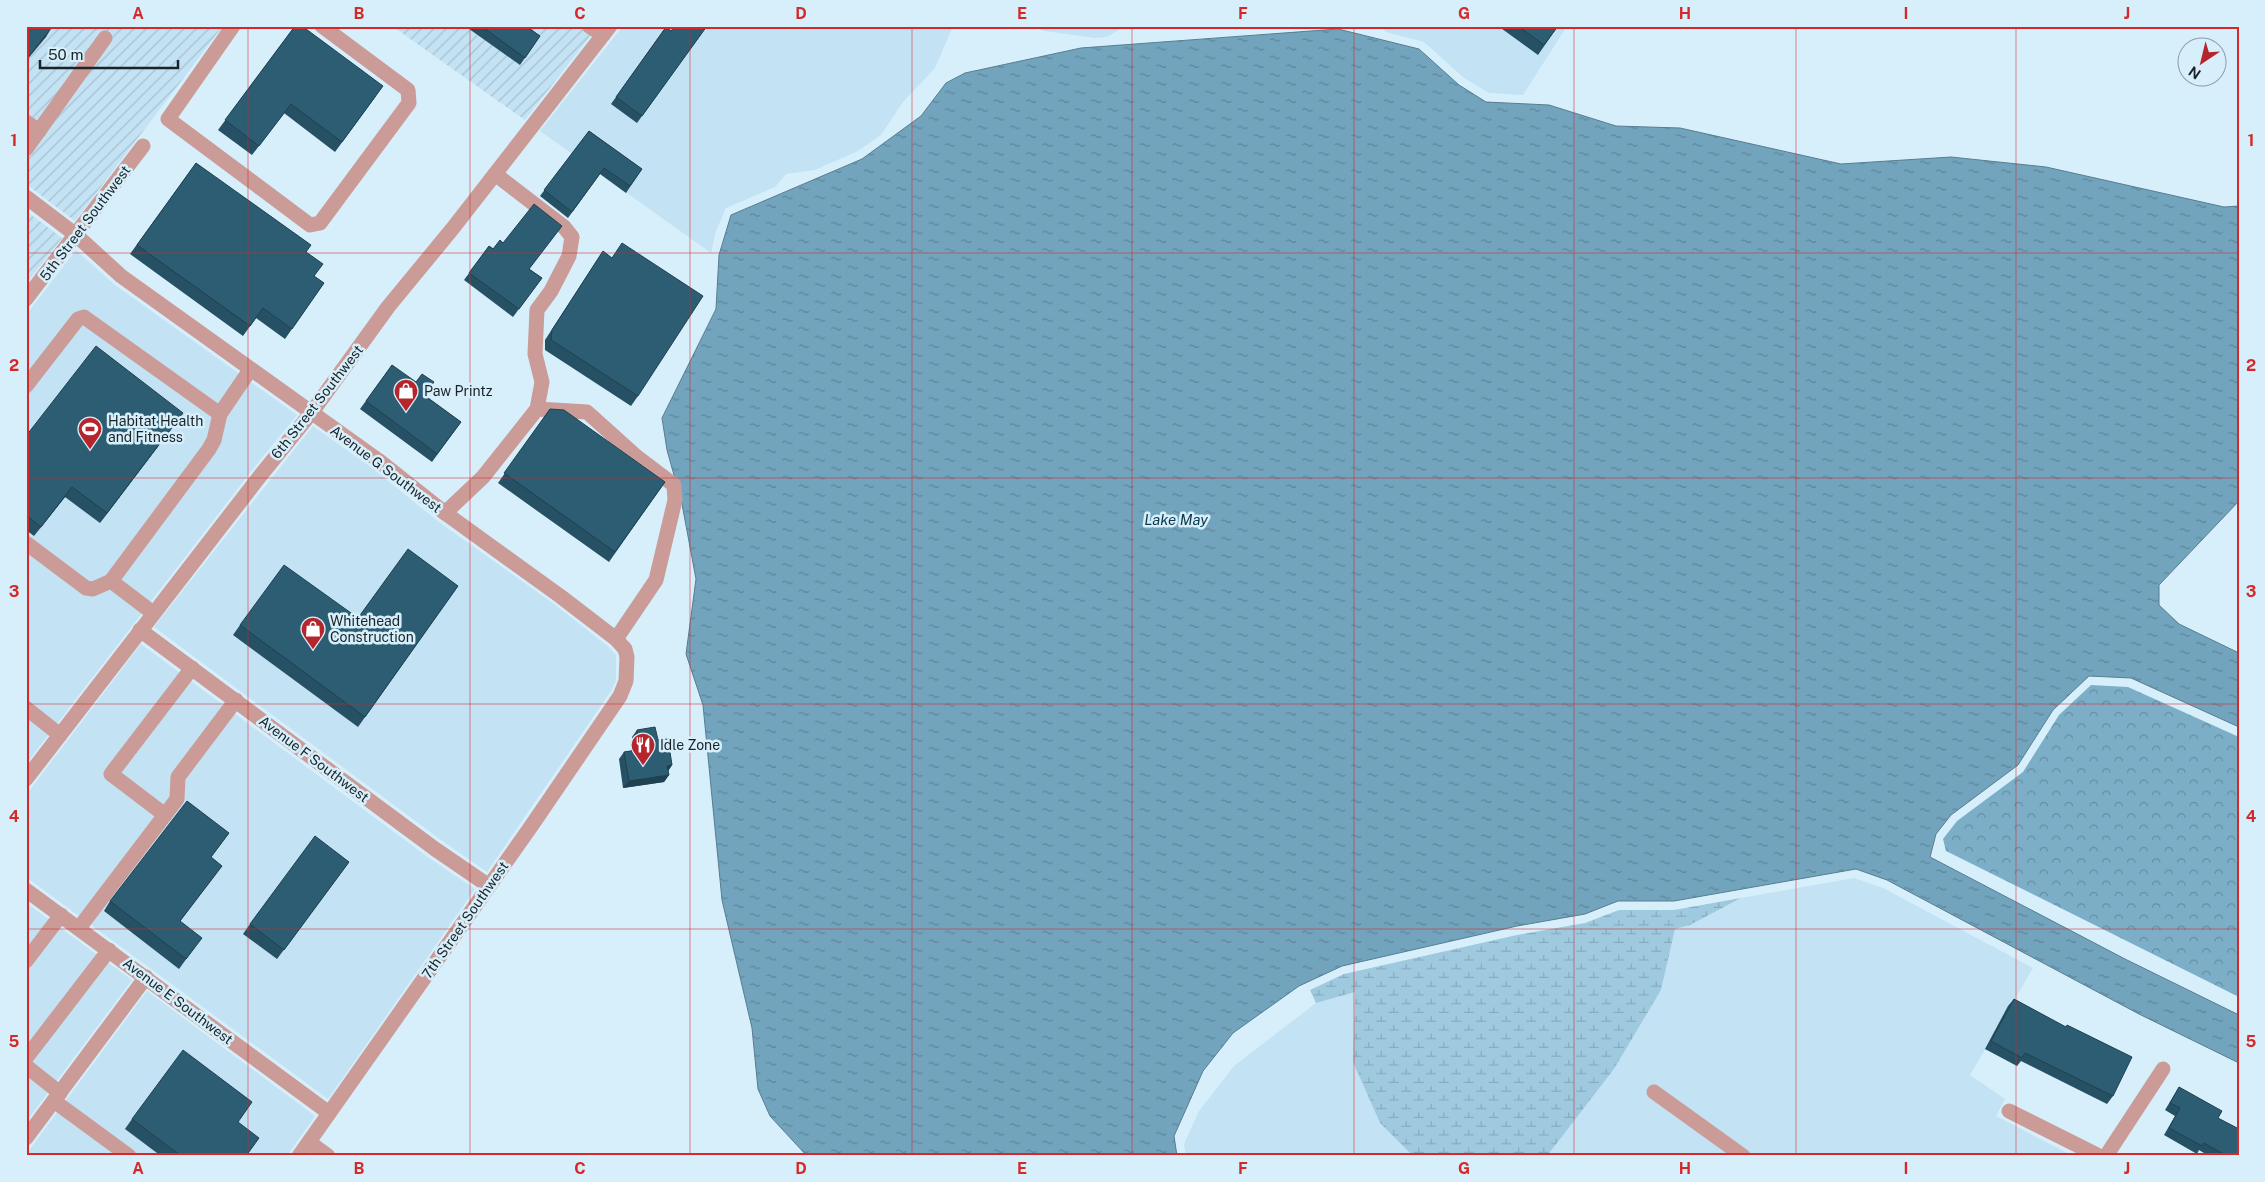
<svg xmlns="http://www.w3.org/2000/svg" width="2265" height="1182" viewBox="0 0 2265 1182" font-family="'Public Sans',sans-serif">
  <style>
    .built { fill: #c3e2f3 }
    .industrial { fill: url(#industrial-furrows) }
    .forest { fill: url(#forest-crowns) }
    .wetland { fill: url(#wetland-marsh) }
    .water { fill: url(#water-ripples); stroke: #587d90 }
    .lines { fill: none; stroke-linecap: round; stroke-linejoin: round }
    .minor { stroke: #ca9b97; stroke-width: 15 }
    .wall { fill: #265063 }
    .shaded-wall { fill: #1f4150 }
    .building { fill: #2c5d73; stroke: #1f4150 }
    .grid { fill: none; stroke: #d62828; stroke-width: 1; stroke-opacity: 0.55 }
    .labels { text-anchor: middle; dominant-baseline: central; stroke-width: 5; stroke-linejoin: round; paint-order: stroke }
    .street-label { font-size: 14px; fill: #1a2328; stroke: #d6effb }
    .poi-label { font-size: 14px; fill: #1a2328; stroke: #d6effb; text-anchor: start }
    .water-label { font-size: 15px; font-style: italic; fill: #0c394b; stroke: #d6effb }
    .neatline { fill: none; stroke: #d62828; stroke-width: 2 }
    .grid-label { font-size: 16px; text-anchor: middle; font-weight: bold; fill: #d62828 }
  </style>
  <defs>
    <pattern id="industrial-furrows" width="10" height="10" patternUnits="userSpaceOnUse" patternTransform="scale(1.25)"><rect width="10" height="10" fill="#c3e2f3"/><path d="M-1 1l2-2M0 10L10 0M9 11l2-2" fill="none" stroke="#a7c2d0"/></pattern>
    <pattern id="forest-crowns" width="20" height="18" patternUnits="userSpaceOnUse" patternTransform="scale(1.25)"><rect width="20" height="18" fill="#7cafc7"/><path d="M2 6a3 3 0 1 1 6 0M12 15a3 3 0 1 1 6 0" fill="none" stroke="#658ea2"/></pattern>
    <pattern id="wetland-marsh" width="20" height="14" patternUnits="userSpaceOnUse" patternTransform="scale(1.25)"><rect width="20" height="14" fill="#9ec9de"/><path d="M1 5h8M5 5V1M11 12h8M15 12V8" fill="none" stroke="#88acbe"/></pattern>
    <pattern id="water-ripples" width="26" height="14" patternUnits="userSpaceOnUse" patternTransform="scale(1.25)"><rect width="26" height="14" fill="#72a4bd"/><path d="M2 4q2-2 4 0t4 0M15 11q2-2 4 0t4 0" fill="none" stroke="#5d859a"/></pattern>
  </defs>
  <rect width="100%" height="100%" fill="#d6effb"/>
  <!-- built -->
  <g class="built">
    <path d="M623,26H953L935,68L903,102L881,135L858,151L815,170L786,174L775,187L726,208L716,231L711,253L540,131Z"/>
    <path d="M1032,26H1125L1107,37L1095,38L1045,31Z"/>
    <path d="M1381,26H1567L1523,95L1489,93L1464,78L1424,42L1386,32Z"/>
    <path d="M76,250L115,285L297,415L252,470L26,764V315Z"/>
    <path d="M313,426L372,468L439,522L554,604L609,647L616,655V680L611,691L487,872L441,840L154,627Z"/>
    <path d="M141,644L429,858L475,889L328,1099L26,877V795Z"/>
    <path d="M1854,878L1883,888L2033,968L1970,1075L2005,1099L1996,1116L2073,1156H1547L1614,1069L1661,990L1675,929L1690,925L1741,898Z"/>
    <path d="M26,903L132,980L26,1122Z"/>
    <path d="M147,991L315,1116L287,1156H31L27,1153Z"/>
    <path d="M1355,992L1353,1062L1380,1123L1413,1156H1186L1184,1144L1199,1111L1234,1066L1316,1003Z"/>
  </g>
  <!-- industrial -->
  <g class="industrial">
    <path d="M26,26H223L75,221L26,184Z"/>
    <path d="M392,26H598L525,120Z"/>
    <path d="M26,211L62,238L26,284Z"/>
  </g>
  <!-- forest -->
  <path class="forest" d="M2091,685L2128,687L2239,737V997L1946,851L1943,839L1957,821L2023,772L2059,715Z"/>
  <!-- wetland -->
  <path class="wetland" d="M1741,898L1690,925L1675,929L1661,990L1614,1069L1547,1156H1413L1380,1123L1353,1062L1355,992L1316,1003L1310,990L1344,974L1517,935L1585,923L1619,910H1674Z"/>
  <!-- water -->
  <path class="water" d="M1338,29L1419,49L1459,85L1486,102L1549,105L1616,126L1680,128L1841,164L1951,157L2046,167L2224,207L2239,206V501L2159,585V605L2179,624L2239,653V727L2131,678L2089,676L2053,710L2018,765L1951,815L1936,834L1930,857L2125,959L2239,1015V1063L2139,1014L1887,880L1856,869L1674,901H1618L1585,914L1517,926L1342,966L1299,986L1233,1033L1203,1071L1174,1136L1177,1156H807L770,1116L758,1089L752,1028L722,900L703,705L686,654L696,579L682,504L667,450L662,418L716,309L719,255L731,215L862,159L921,116L946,83L965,73L1081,48Z"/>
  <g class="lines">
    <!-- minor -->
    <g class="minor">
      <path d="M233,26L168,119L310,225L320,223L409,103L408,90L322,26"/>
      <path d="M589,26L603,35"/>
      <path d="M26,122L39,131"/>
      <path d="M26,149L105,38"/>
      <path d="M26,197L76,235L121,276L378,460L445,513L560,596L616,639L625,649L627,657L626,681L620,696L532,825L299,1156"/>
      <path d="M26,299L143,146"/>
      <path d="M26,386L78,319L84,317L220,414"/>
      <path d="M537,409L587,412L637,457L674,485L675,500L656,580L616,639"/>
      <path d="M445,513L483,477L537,409L542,382L535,354L537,310L551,291L569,256L572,237L564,227L495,174"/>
      <path d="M26,543L86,588L93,589L111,581L209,449L214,440L220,414L250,370"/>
      <path d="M111,581L153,613"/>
      <path d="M140,630L435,849L489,886"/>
      <path d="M26,708L60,735"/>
      <path d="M26,779L260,476L312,412L388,307L453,228L610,26"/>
      <path d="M165,815L111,774L192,668"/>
      <path d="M26,890L329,1113"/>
      <path d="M79,928L177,799L178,777L236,700"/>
      <path d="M26,961L61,915"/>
      <path d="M26,1058L109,950"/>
      <path d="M26,1066L60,1093"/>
      <path d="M1654,1092L1743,1156"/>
      <path d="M54,1101L129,1156"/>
      <path d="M2009,1111L2099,1156"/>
      <path d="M26,1138L146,977"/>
      <path d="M309,1142L328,1156"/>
      <path d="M2106,1156L2163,1069"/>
    </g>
  </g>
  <!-- wall -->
  <g class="wall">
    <path d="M295,26L376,96L335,152L284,113L252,155L218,130Z"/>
    <path d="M465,26H526L540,36L520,65Z"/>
    <path d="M707,26L637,123L611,104L666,27L671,31Z"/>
    <path d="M1498,26H1558L1538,55Z"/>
    <path d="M589,131L642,169L626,193L600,174L568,218L540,196Z"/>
    <path d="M196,163L306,252L315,277L324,283L285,339L256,318L243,336L130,254Z"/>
    <path d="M489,246L529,269L542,278L513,317L464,280Z"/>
    <path d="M603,251L638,396L631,406L545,350V340Z"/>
    <path d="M392,365L424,395L461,422L432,462L360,409Z"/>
    <path d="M550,409L665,482L609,562L498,483Z"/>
    <path d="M183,413L100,523L65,497L34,536L26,530V436Z"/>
    <path d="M458,586L358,727L233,635L240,625L358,618Z"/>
    <path d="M637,730L658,740L672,765L668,771L669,775L664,782L623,788L619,759L624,752L631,751L633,747L632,737Z"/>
    <path d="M229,833L211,857L215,875L180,921L195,947L179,969L104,911L110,901Z"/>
    <path d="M349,862L277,959L243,934L250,924Z"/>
    <path d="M2014,999L2113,1096L2107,1104L2021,1061L2017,1066L1985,1049L2008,1006Z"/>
    <path d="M2179,1087L2218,1118L2239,1156H2209L2199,1150L2197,1154L2164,1135L2175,1116L2165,1110Z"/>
    <path d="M132,1119L238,1122L246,1156H161L125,1129Z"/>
  </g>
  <!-- shaded-wall -->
  <g class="shaded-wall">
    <path d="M52,27L46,37L26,61V60Z"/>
    <path d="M183,413L176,423L100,523L107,513Z"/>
    <path d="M72,487L65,497L34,536L41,527Z"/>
    <path d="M672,765L667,773V766Z"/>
    <path d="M669,775L664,782L623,788L629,781Z"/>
  </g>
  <!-- building -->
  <g class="building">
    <path d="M26,26H51L52,27L26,60Z"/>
    <path d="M295,26H302L383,86L342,142L291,104L259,146L225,120Z"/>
    <path d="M481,26H526L540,36L525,58Z"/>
    <path d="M675,26H707L642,116L616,97L666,27L671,31Z"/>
    <path d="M1518,26H1558L1544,45Z"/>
    <path d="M589,131L642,169L630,186L604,168L572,212L544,190Z"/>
    <path d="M196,163L311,245L306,252L323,264L314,276L324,283L292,329L263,308L250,326L137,245Z"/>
    <path d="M534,204L562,226L529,269L542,278L519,309L469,273L489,246L493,249L500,240L503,243Z"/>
    <path d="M622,243L703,296L638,396L551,340L552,330L603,251L612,258Z"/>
    <path d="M96,346L183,413L107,513L72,487L41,527L26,515V436Z"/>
    <path d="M392,365L416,382L422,374L434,382L424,395L461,422L437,454L366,401Z"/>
    <path d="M550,409L564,410L665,482L615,552L504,473Z"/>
    <path d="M408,549L458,586L365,717L240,625L284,565L358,618Z"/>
    <path d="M655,727L658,740L668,739L672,765L667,766L669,775L629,781L624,752L637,750L636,743H639L637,730Z"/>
    <path d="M187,801L229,833L211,857L222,866L180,921L202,938L186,959L110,901Z"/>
    <path d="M315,836L349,862L284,950L250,924Z"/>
    <path d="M2014,999L2066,1027L2067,1025L2132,1057L2113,1096L2025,1053L2022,1058L1991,1041Z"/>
    <path d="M183,1050L252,1102L238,1122L259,1138L246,1156H223L219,1153L218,1156H181L132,1119Z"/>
    <path d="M2179,1087L2222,1111L2218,1118L2239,1129V1156H2227L2204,1143L2202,1146L2169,1128L2180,1108L2170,1103Z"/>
  </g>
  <!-- grid -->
  <path class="grid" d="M248,26V1156M470,26V1156M690,26V1156M912,26V1156M1132,26V1156M1354,26V1156M1574,26V1156M1796,26V1156M2016,26V1156M26,253H2239M26,478H2239M26,704H2239M26,929H2239"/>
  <!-- icons -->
  <defs>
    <symbol id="shop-pin" viewBox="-11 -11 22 30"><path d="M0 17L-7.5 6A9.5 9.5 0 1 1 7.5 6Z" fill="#b5252b" stroke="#d6effb"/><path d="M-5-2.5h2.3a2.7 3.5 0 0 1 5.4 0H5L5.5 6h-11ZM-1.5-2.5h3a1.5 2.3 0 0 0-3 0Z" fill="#fff"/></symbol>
    <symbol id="stadium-pin" viewBox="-11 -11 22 30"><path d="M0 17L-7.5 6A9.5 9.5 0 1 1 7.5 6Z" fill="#b5252b" stroke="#d6effb"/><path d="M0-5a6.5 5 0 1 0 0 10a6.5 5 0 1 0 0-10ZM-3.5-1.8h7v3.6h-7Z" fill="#fff"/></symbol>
    <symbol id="restaurant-pin" viewBox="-11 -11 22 30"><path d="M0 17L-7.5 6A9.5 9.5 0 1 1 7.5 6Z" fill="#b5252b" stroke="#d6effb"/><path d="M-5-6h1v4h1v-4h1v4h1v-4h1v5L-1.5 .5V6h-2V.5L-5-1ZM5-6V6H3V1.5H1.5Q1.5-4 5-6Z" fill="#fff"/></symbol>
  </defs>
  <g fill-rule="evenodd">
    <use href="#shop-pin" x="392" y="377" width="28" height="38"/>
    <use href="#stadium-pin" x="76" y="415" width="28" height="38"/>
    <use href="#shop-pin" x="299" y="615" width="28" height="38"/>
    <use href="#restaurant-pin" x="629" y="731" width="28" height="38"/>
  </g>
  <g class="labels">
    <!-- street labels -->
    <g class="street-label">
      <text transform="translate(85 223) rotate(-53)">5th Street Southwest</text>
      <text transform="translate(317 402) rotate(-52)">6th Street Southwest</text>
      <text transform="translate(386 469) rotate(37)">Avenue G Southwest</text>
      <text transform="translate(314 759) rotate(37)">Avenue F Southwest</text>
      <text transform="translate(465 920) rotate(-55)">7th Street Southwest</text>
      <text transform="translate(178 1001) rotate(37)">Avenue E Southwest</text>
    </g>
    <!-- poi labels -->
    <g class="poi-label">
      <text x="424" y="391">Paw Printz</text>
      <text x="108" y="421">Habitat Health<tspan x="108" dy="16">and Fitness</tspan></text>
      <text x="330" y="621">Whitehead<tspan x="330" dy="16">Construction</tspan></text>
      <text x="660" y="745">Idle Zone</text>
    </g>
    <!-- water labels -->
    <g class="water-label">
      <text x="1176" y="519">Lake May</text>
    </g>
  </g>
  <!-- border -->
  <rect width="2265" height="1182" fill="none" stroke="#d6effb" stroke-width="55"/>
  <!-- north arrow -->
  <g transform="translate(2202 62) rotate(215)"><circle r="24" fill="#d6effb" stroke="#8b9da7"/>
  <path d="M0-4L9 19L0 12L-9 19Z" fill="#b5252b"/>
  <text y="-8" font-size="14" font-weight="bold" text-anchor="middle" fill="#1a2328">N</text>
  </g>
  <!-- scale -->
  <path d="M40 60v8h138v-8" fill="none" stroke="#1a2328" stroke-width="2.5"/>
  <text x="48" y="60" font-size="15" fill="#1a2328" stroke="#d6effb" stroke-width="4" paint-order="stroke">50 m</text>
  <rect x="28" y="28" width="2210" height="1126" class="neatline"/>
  <g class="grid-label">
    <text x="138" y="19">A</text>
    <text x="359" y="19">B</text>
    <text x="580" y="19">C</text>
    <text x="801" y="19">D</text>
    <text x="1022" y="19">E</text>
    <text x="1243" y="19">F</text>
    <text x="1464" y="19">G</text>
    <text x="1685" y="19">H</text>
    <text x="1906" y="19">I</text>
    <text x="2127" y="19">J</text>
    <text x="14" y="146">1</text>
    <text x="2251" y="146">1</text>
    <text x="14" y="371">2</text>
    <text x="2251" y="371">2</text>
    <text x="14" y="597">3</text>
    <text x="2251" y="597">3</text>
    <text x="14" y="822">4</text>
    <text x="2251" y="822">4</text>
    <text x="14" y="1047">5</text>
    <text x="2251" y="1047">5</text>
    <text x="138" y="1174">A</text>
    <text x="359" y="1174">B</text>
    <text x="580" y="1174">C</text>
    <text x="801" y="1174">D</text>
    <text x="1022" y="1174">E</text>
    <text x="1243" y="1174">F</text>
    <text x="1464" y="1174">G</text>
    <text x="1685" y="1174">H</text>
    <text x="1906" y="1174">I</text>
    <text x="2127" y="1174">J</text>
  </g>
</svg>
